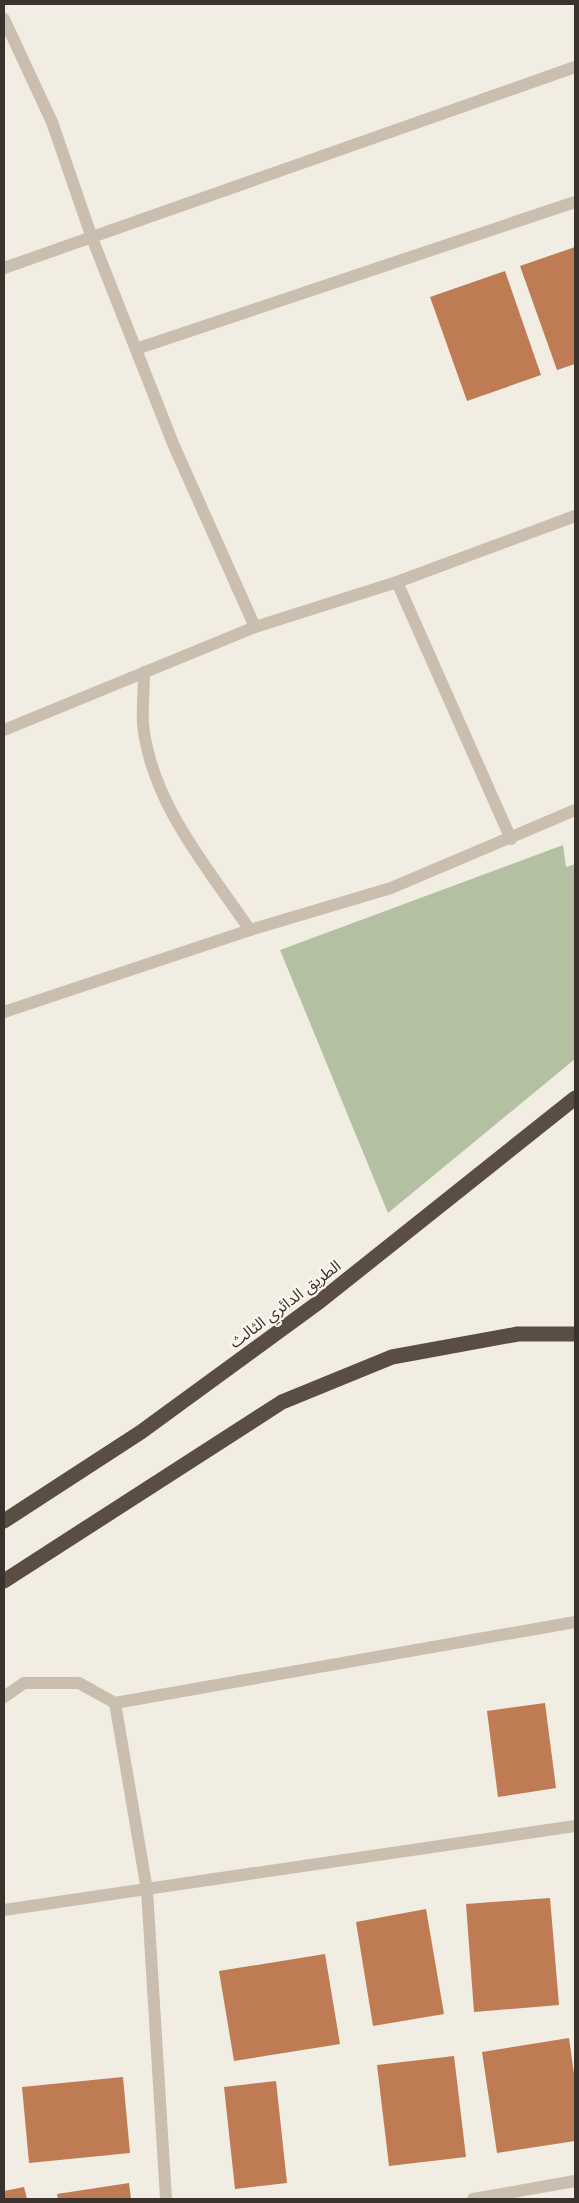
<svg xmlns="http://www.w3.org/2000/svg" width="579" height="2203" viewBox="0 0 579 2203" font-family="'Space Grotesk','Noto Sans Arabic',sans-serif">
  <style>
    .green { fill: #b3c1a2 }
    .building { fill: #bf7b53 }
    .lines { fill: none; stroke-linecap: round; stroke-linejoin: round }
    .street { stroke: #cabfae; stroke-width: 12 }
    .highway { stroke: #5a4d44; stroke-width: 15 }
    .labels { text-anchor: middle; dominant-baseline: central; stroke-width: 4.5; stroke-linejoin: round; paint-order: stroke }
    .street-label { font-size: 16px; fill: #3a322c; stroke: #faf6ee }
  </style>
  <rect width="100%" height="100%" fill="#f2ede2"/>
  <!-- green -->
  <path class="green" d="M563,845L566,867L575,864V1059L388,1213L280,950Z"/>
  <!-- building -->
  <g class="building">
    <path d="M575,247V364L557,370L520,266Z"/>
    <path d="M505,271L541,375L467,401L430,297Z"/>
    <path d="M545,1703L556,1788L498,1797L487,1711Z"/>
    <path d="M550,1898L559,2005L474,2012L466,1904Z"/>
    <path d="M426,1909L444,2014L373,2026L356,1922Z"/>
    <path d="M325,1954L340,2044L234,2061L219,1971Z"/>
    <path d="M569,2038L575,2081V2141L497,2153L482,2052Z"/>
    <path d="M454,2056L466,2157L389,2166L377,2065Z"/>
    <path d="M123,2077L130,2153L29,2163L22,2087Z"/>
    <path d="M276,2081L287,2183L235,2189L224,2087Z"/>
    <path d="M129,2183L131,2199H58L57,2194Z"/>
    <path d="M24,2187L27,2199H4V2191Z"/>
  </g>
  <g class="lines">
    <!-- street -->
    <g class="street">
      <path d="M4,19L52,122L92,238L174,446L255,627"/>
      <path d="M4,268L575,67"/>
      <path d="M136,349L575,202"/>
      <path d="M397,582L511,839"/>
      <path d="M144,672C144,689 142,708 143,725C152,804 207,867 250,930"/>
      <path d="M4,730L255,627L397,582L575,516"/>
      <path d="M4,1012L250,930L391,888L575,810"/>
      <path d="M4,1697L24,1683H79L115,1703L147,1890L166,2199"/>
      <path d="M115,1703L575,1622"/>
      <path d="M4,1910L575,1826"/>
      <path d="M473,2199L575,2181"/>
    </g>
    <!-- highway -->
    <g class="highway">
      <path d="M4,1521L141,1432L319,1302L575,1098"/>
      <path d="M4,1581L282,1402L392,1357L518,1334H575"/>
    </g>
  </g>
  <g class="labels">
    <!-- street labels -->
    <g class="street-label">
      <text transform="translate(285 1304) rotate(-37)">الطريق الدائري الثالث</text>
    </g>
  </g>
  <!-- border -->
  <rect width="579" height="2203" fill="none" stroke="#3a322c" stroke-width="10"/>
</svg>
